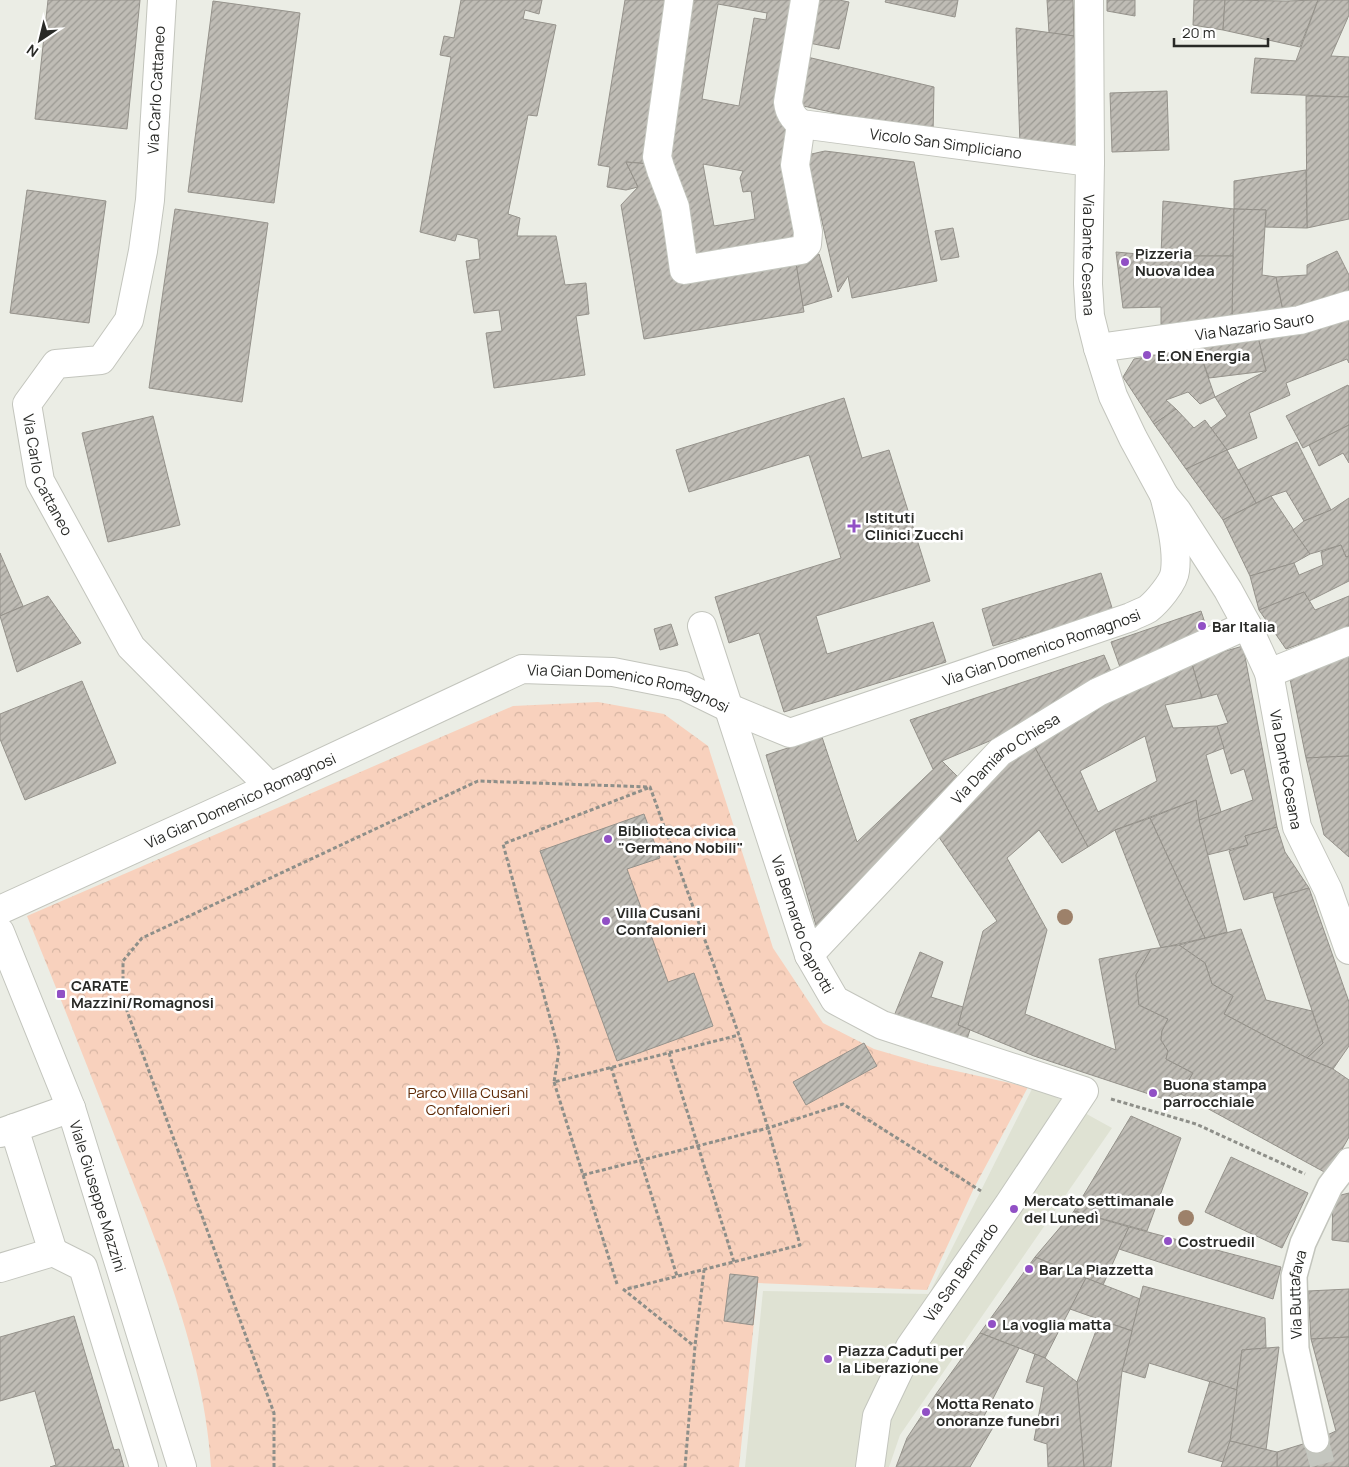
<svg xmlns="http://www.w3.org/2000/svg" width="1349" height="1467" viewBox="0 0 1349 1467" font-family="Manrope,sans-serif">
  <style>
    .built { fill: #dfe2d3 }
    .forest { fill: url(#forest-crowns) }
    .building { fill: url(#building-hatch); stroke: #95928b; fill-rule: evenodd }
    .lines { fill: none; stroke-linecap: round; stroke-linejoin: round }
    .pedestrian-tunnel { stroke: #c4c6bf; stroke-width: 25; stroke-dasharray: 25 12; stroke-linecap: butt }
    .pedestrian-casing { stroke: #c3c5bd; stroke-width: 28 }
    .minor-casing { stroke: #c3c5bd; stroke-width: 30 }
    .secondary-casing { stroke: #c3c5bd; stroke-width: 30 }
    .path { stroke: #8e8f89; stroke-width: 3; stroke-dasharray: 4 2.5; stroke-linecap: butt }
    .pedestrian { stroke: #fff; stroke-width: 25 }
    .minor { stroke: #fff; stroke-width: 28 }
    .secondary { stroke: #fff; stroke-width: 28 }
    .tree { fill: #9d816a }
    .poi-dot { fill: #9150c5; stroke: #fff; stroke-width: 2 }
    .labels { text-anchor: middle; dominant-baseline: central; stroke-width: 5; stroke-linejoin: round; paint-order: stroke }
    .street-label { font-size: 15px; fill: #292a27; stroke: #fff }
    .poi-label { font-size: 15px; font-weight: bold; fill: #292a27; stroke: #fff; text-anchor: start }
    .park-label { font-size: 15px; fill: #5e2905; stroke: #fff }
  </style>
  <defs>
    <pattern id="forest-crowns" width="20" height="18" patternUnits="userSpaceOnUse" patternTransform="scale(1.25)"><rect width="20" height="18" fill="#f8d1bd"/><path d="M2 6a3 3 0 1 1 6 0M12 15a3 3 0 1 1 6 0" fill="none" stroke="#d5b4a2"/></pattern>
    <pattern id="building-hatch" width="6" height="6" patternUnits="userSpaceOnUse" patternTransform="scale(1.25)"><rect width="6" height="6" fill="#bfbcb5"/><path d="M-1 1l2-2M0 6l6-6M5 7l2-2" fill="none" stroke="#9b9993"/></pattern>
  </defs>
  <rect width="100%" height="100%" fill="#ebede5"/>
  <!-- built -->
  <path class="built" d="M1034,1085L1112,1128L900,1435L889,1467H745L763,1291L929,1294Z"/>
  <!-- forest -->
  <path class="forest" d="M598,702L664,714L708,746L773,948L823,1023L874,1049L929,1065L1028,1087L974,1188L927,1290L758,1283L739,1467H211C204,1357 161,1253 121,1152C90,1073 59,994 27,916L513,706Z"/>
  <!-- building -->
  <g class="building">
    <path d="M48,0H140L127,129L35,119Z"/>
    <path d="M461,0H542L539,14L525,10L523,19L556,25L537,116L528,115L508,214L520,218L517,236H556L565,285L586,283L589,314L576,316L585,375L494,388L486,333L502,331L499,310L474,313L466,261L480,259L478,239L457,234L455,241L420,232L451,57L440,55L444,36L454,38Z"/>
    <path d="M625,0H675L650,164L626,162L638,187L626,190L607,187L610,167L598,165Z"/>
    <path d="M681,0H799L798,246L686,267L660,156ZM718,4L767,13L766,20L754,18L739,106L702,99ZM703,164L743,171L740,178L743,192L751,191L755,219L714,226Z"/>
    <path d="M818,0H839L849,2L839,49L809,43Z"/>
    <path d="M886,0H958L955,17L885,2Z"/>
    <path d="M1047,0H1073L1074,36L1049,33Z"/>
    <path d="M1107,0H1135V16L1107,11Z"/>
    <path d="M1194,0H1225L1223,30L1193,25Z"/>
    <path d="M1225,0L1286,1L1318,0L1300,47L1223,30Z"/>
    <path d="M1318,0H1349V15L1331,56L1349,57V97L1251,93L1255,58L1296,61Z"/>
    <path d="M213,1L300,13L274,203L188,192Z"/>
    <path d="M1016,28L1074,36L1084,153L1020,145Z"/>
    <path d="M803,56L934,87L933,134L794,104Z"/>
    <path d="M1167,91L1169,150L1112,152L1110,93Z"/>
    <path d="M1306,96L1349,97V219L1307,228Z"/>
    <path d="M825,151L914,162L937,281L852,298L848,276L838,292L807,155Z"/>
    <path d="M626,162L650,164L681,274L795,255L804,312L644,339L621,205L638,187Z"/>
    <path d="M1306,170L1307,228L1265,227L1266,210L1234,209V181Z"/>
    <path d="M27,190L106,201L89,323L10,313Z"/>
    <path d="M1163,201L1234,209L1233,256H1161Z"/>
    <path d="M175,209L268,223L242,402L149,388Z"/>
    <path d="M1234,209L1266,210L1262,275L1276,277L1284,315L1232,319Z"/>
    <path d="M953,228L959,257L941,260L935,231Z"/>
    <path d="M1337,251L1349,275V297L1284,315L1276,277L1307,275V265Z"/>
    <path d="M1116,252L1161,256H1233L1232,319L1161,328V307L1123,308Z"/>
    <path d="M819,254L832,297L803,306L795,257Z"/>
    <path d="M1349,312V363L1347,359L1286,383L1290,395L1249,413L1257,438L1227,450L1211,428L1227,416L1215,397L1266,371L1258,337Z"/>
    <path d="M1258,337L1266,371L1209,378L1198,348Z"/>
    <path d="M1198,348L1215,397L1200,404L1188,392L1166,400L1176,409L1154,424L1123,377L1134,359Z"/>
    <path d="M1348,385L1349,387V425L1303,448L1286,416Z"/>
    <path d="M844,398L862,458L889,450L930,581L816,616L827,654L933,622L946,662L784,712L759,633L729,643L715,597L841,558L809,455L689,492L676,450Z"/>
    <path d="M1176,409L1194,428L1205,420L1227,450L1186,469L1154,424Z"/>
    <path d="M153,416L180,525L108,542L82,433Z"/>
    <path d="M1349,425V463L1343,453L1319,466L1309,445Z"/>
    <path d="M1297,442L1331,510L1304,521L1286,491L1271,496L1256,503L1238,470Z"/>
    <path d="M1227,450L1256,503L1223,520L1186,469Z"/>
    <path d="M1271,496L1310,554L1294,563L1250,576L1223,520Z"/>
    <path d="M1349,498V556L1346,557L1341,545L1310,554L1293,530L1304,521L1331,510Z"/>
    <path d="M1341,545L1346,557L1349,556V581L1309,601L1304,592L1259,610L1250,576L1294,563L1299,575L1323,565L1321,552Z"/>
    <path d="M0,553L23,606L0,616Z"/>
    <path d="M1101,573L1113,611L993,646L982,609Z"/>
    <path d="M1304,592L1315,610L1349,596V626L1286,649L1259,610Z"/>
    <path d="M48,596L81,643L17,672L0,616Z"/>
    <path d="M1201,611L1210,638L1121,670L1111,642Z"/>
    <path d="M671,624L678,645L660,650L654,629Z"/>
    <path d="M1243,646L1277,827L1245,836L1248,845L1207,855L1199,820L1253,800L1244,769L1231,774L1217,726L1228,723L1217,694L1202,698L1191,661Z"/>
    <path d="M1349,651V756L1306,758L1289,674Z"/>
    <path d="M1104,655L1112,674L1018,729L942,761L933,769L910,720Z"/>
    <path d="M1191,661L1202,698L1165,705L1173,728L1217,726L1224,748L1206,755L1221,812L1199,820L1196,800L1115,830L1088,847L1032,742L1115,694ZM1145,736L1157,781L1098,812L1080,771Z"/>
    <path d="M82,681L116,763L25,800L0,739V714Z"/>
    <path d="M822,737L857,842L942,761L963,782L817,929L766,755Z"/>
    <path d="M1032,742L1088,847L1062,863L1039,830L1007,858L1047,930L1025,1014L1116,1050L1099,959L1151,949L1136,975L1139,1005L1168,1019L1162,1031L1161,1040L1168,1051L1166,1059L1193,1073L1181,1094L1167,1100L1034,1056L958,1025L983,931L997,921L934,830Z"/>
    <path d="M1349,756V857L1324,835L1306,758Z"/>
    <path d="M1196,800L1199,820L1227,932L1205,938L1150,818Z"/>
    <path d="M644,814L660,858L627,869L668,982L694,973L713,1026L617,1061L540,851Z"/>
    <path d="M1150,818L1205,938L1161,948L1115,830Z"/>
    <path d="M1277,827L1285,852L1309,888L1274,898L1273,892L1244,900L1229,851L1248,845L1245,836Z"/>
    <path d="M1309,888L1349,1002V1046L1333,1069L1307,1058L1323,1043L1274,898Z"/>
    <path d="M1241,929L1266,1000L1312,1011L1323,1043L1307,1058L1224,1014L1233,996L1212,984L1205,963L1179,945Z"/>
    <path d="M1179,945L1205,963L1212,984L1233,996L1224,1014L1307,1058L1333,1069L1349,1080V1137L1328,1174L1181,1094L1193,1073L1166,1059L1168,1051L1161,1040L1162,1031L1168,1019L1139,1005L1136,975L1151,949Z"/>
    <path d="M920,952L943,962L931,997L963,1007L958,1025L970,1030L966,1042L894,1016Z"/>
    <path d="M864,1043L877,1066L806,1105L793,1082Z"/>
    <path d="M1131,1116L1181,1138L1147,1231L1074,1211Z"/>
    <path d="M1231,1157L1308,1193L1282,1248L1205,1212Z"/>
    <path d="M1349,1193V1242L1332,1240L1333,1197Z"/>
    <path d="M1074,1211L1129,1227L1103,1285L1035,1257Z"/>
    <path d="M1129,1227L1281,1267L1273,1299L1119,1249Z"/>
    <path d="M1035,1257L1086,1278L1045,1358L980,1333Z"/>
    <path d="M730,1274L758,1277L753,1325L724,1321Z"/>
    <path d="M1086,1278L1140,1299L1132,1331L1070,1309Z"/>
    <path d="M1143,1286L1265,1318L1266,1348L1242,1350L1237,1390L1149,1363L1145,1378L1122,1371Z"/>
    <path d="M1349,1289V1337L1311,1339L1308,1291Z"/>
    <path d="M74,1316L114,1450L119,1449L124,1467H50L56,1465L35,1391L0,1401V1337Z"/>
    <path d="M1100,1320L1132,1331L1122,1371L1111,1467H1084L1077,1382Z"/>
    <path d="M980,1333L1019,1348L982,1420L936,1394Z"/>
    <path d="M1349,1337V1467H1277V1452L1316,1440L1336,1431L1311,1339Z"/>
    <path d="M1279,1347L1266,1450L1230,1441L1242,1350Z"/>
    <path d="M1035,1354L1045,1358L1077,1382L1084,1467H1048L1047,1444L1034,1440L1044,1387L1026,1382Z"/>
    <path d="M1210,1381L1237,1390L1230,1441L1223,1462L1188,1452Z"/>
    <path d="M936,1394L982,1420L995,1424L970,1467H896L907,1438Z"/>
    <path d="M1230,1441L1277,1452V1467H1221Z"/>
  </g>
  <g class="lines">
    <!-- pedestrian-tunnel -->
    <path class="pedestrian-tunnel" d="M1316,1440L1323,1467"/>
    <defs>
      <g id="pedestrian">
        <path id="s1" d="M1316,1440L1296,1349L1294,1276L1303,1243L1330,1186L1349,1161"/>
      </g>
      <g id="minor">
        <path id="s2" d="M162,0L150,200L143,251L129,320L101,360L56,364L27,404L40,481L131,647L270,787"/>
        <path d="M679,0L657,157L661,170L675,207L684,270L801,250L807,244L808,232L795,165L801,124"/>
        <path id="s3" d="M1089,0L1090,162L1088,284L1090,316L1098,348L1113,396L1133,438L1164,495L1177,511L1228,590L1247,625L1269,673L1297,827L1328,890L1349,950"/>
        <path id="s4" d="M801,124L1090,162"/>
        <path d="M801,124C793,118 789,112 788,102L805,0"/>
        <path id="s5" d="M1098,348L1300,320L1349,305"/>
        <path id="s6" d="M702,626L809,955L835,1000L882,1025L1084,1091L1009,1204L910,1347L877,1416L870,1467"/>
        <path d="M1269,673L1349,641"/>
        <path id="s7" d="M0,910L270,787L522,669L613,672L684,686L729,708L790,733L1131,617C1136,614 1143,612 1148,609C1157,602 1174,582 1175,571C1178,548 1170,518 1164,495"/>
        <path id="s8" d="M809,955L1000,752L1098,692L1247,625"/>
        <path d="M0,1133L71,1108"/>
        <path d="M53,1252L83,1267L144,1467"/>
        <path d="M0,1268L53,1252L14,1128"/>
      </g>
      <g id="secondary">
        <path id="s9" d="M0,932L71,1108L182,1467"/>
      </g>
    </defs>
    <!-- pedestrian casing -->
    <use href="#pedestrian" class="pedestrian-casing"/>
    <!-- minor casing -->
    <use href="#minor" class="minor-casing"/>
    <!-- secondary casing -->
    <use href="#secondary" class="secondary-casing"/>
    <!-- path -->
    <g class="path">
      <path d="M648,788L503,844L559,1051L554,1082L739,1035"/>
      <path d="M669,1053L734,1262"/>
      <path d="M611,1067L677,1276"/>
      <path d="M554,1082L617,1284"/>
      <path d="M1111,1099L1196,1124L1305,1174"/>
      <path d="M583,1175L768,1128L843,1104L981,1191"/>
      <path d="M623,1289L694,1346"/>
      <path d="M274,1467V1413L123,1000V961L142,938L478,781L650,787L739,1035L768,1128L800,1245L627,1289"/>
      <path d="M685,1467L695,1346L704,1270"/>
    </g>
    <!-- pedestrian -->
    <use href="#pedestrian" class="pedestrian"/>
    <!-- minor -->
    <use href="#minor" class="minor"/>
    <!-- secondary -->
    <use href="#secondary" class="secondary"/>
  </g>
  <!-- trees -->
  <g class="tree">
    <circle cx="1065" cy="917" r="8"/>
    <circle cx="1186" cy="1218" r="8"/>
  </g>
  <!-- markers -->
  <g class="poi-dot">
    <circle cx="1125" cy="262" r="5"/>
    <circle cx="1147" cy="355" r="5"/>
    <path d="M851.5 518.5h5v5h5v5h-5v5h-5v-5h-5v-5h5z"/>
    <circle cx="1202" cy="626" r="5"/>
    <circle cx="608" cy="839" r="5"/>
    <circle cx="606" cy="921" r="5"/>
    <rect x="56" y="989" width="10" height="10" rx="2.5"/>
    <circle cx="1153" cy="1093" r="5"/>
    <circle cx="1014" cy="1209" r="5"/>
    <circle cx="1168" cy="1241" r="5"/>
    <circle cx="1029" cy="1269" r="5"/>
    <circle cx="992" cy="1324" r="5"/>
    <circle cx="828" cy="1359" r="5"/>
    <circle cx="926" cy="1412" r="5"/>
  </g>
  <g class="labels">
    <!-- street labels -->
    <g class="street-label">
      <text transform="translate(156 90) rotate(-87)">Via Carlo Cattaneo</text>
      <text stroke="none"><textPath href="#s4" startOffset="146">Vicolo San Simpliciano</textPath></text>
      <text stroke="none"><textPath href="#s3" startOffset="255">Via Dante Cesana</textPath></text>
      <text stroke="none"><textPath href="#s5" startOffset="158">Via Nazario Sauro</textPath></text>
      <text stroke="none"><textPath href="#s2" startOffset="540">Via Carlo Cattaneo</textPath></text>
      <text stroke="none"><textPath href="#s7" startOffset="1120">Via Gian Domenico Romagnosi</textPath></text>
      <text stroke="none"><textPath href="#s7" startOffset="684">Via Gian Domenico Romagnosi</textPath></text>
      <text stroke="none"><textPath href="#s8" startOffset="279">Via Damiano Chiesa</textPath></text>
      <text stroke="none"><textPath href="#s3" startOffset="816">Via Dante Cesana</textPath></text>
      <text stroke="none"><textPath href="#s7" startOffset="264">Via Gian Domenico Romagnosi</textPath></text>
      <text stroke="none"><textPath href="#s6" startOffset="315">Via Bernardo Caprotti</textPath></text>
      <text stroke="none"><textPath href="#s9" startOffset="282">Viale Giuseppe Mazzini</textPath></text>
      <text transform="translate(961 1272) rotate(-55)">Via San Bernardo</text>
      <text stroke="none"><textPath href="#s1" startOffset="148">Via Buttafava</textPath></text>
    </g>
    <!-- poi labels -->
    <g class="poi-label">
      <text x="1135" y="253">Pizzeria<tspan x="1135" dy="17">Nuova Idea</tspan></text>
      <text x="1157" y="355">E.ON Energia</text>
      <text x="865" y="517">Istituti<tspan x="865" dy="17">Clinici Zucchi</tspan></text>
      <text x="1212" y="626">Bar Italia</text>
      <text x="618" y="830">Biblioteca civica<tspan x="618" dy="17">"Germano Nobili"</tspan></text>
      <text x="616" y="912">Villa Cusani<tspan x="616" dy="17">Confalonieri</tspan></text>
      <text x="71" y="985">CARATE<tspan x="71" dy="17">Mazzini/Romagnosi</tspan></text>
      <text x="1163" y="1084">Buona stampa<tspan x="1163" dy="17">parrocchiale</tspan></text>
      <text x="1024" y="1200">Mercato settimanale<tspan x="1024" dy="17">del Lunedì</tspan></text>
      <text x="1178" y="1241">Costruedil</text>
      <text x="1039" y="1269">Bar La Piazzetta</text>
      <text x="1002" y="1324">La voglia matta</text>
      <text x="838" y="1350">Piazza Caduti per<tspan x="838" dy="17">la Liberazione</tspan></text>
      <text x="936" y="1403">Motta Renato<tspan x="936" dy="17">onoranze funebri</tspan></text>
    </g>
    <!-- park labels -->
    <g class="park-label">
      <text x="468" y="1092">Parco Villa Cusani<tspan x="468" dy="17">Confalonieri</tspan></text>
    </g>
  </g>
  <!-- north arrow -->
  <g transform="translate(40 40) rotate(215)" stroke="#ffffff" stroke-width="4" paint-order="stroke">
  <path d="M0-4L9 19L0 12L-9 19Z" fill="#292a27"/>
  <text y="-8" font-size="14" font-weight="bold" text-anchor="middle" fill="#292a27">N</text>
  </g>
  <!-- scale -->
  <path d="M1174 38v8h94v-8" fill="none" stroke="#292a27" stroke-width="2.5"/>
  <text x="1182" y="38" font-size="15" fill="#292a27" stroke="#ffffff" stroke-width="4" paint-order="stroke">20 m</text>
</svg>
